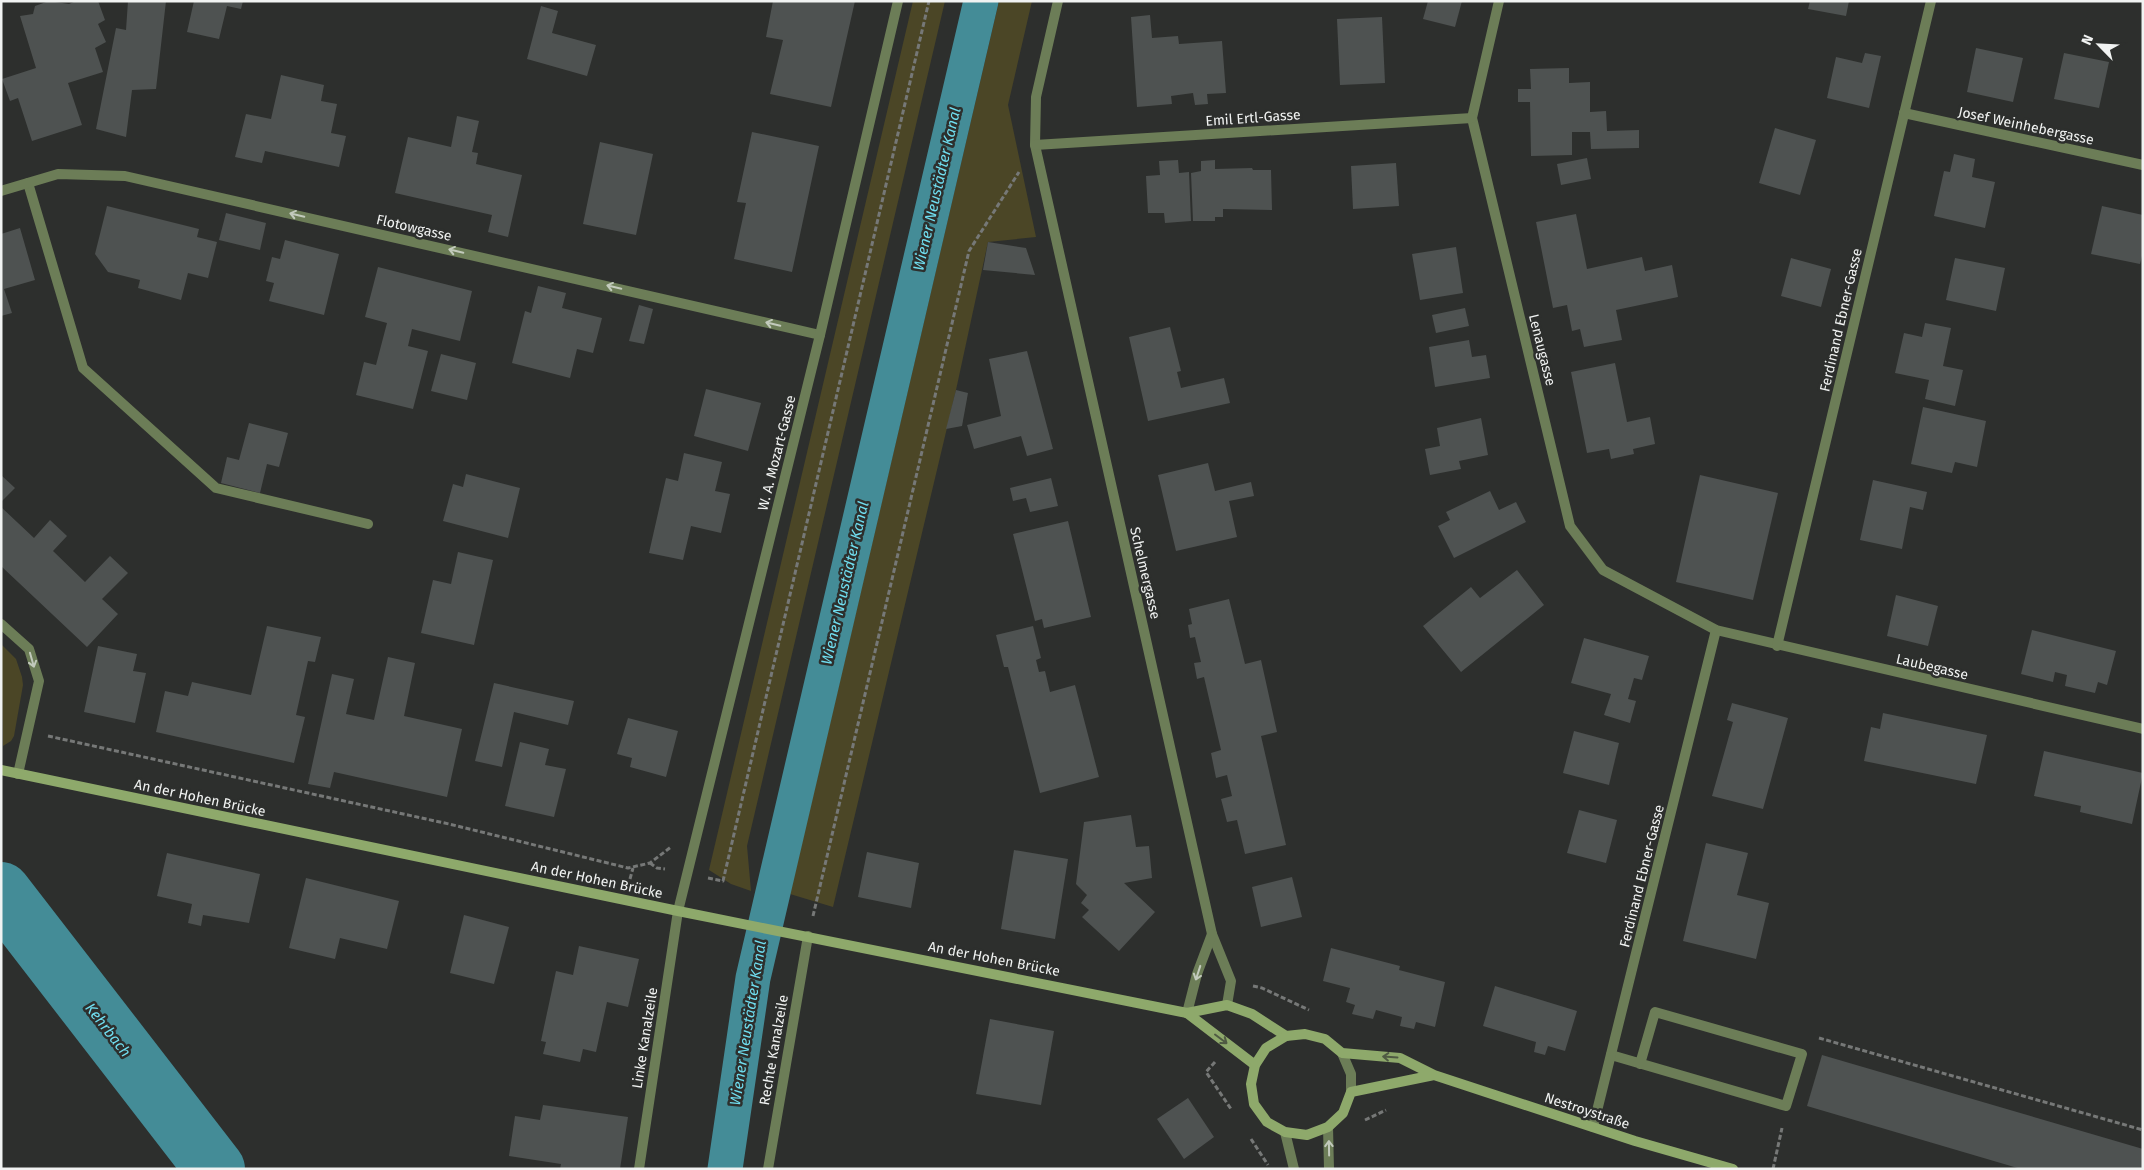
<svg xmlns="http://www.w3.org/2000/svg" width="2144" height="1170" viewBox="0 0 2144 1170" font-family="'Fira Sans',sans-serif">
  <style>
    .green { fill: #4b4626 }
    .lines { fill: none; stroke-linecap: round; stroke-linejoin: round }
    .canal { stroke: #448c97; stroke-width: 35 }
    .river { stroke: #448c97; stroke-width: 60 }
    .building { fill: #4e5251 }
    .path { stroke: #767877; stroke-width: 3; stroke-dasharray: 5 2.5; stroke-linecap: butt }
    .lane { stroke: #6c7d57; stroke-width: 10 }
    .street { stroke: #6c7d57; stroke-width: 10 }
    .secondary { stroke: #8ea96b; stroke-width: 10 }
    .oneway { stroke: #c2cabc }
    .oneway2 { stroke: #4f5a43 }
    .labels { text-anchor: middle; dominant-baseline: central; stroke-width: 5; stroke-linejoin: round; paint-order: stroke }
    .street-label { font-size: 14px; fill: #f1f3f2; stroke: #2d2f2d }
    .water-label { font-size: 15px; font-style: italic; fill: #70def0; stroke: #2d2f2d }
  </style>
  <rect width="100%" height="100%" fill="#2d2f2d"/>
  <!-- green -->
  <g class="green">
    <path d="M913,1H945L747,846L751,891L731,884L709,870Z"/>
    <path d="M999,1H1032L1008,105L1036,237L988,242L956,390L833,907L790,894Z"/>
    <path d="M1,644L16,659L22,677L23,685L14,736L11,741L3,746Z"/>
  </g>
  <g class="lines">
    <!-- canal -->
    <path class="canal" d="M725,1169L753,978L981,1"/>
    <!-- river -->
    <path class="river" d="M1,892L215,1169"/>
  </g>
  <!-- building -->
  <g class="building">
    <path d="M49,1L69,4L76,1H98L105,20L98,24L106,42L95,48L103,72L68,83L82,125L32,141L18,98L10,101L2,79L36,68L20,16L33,14L35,6Z"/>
    <path d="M128,1H166L156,89L132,90L126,137L96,129L116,28L126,30Z"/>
    <path d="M194,1H243L241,9L227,6L219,39L187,32Z"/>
    <path d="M773,1H855L831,107L770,94L783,40L766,37Z"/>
    <path d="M1428,1H1462L1455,27L1423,19Z"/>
    <path d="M1810,1H1849L1846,16L1808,9Z"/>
    <path d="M541,6L558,11L552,33L596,45L587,76L527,59Z"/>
    <path d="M1150,15L1152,38L1178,36L1179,44L1222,41L1226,93L1207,94L1208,104L1195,105L1193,93L1171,96L1172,104L1137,107L1131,17Z"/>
    <path d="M1382,17L1385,83L1340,85L1337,19Z"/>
    <path d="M1976,48L2023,58L2013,102L1967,92Z"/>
    <path d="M1865,53L1881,56L1869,108L1827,98L1836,57L1862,63Z"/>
    <path d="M2064,53L2109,62L2099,108L2054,99Z"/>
    <path d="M1569,68V83L1590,82V112L1606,111L1607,131L1639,130V148L1591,149L1590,132H1572V155L1531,156L1530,102H1518V89H1531L1530,69Z"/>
    <path d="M281,75L324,85L321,101L337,104L331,133L346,136L339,167L265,151L262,163L235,157L246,114L271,119Z"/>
    <path d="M457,116L479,121L472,152L478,153L476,164L522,175L508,237L488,232L492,215L395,193L408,137L451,147Z"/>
    <path d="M1775,128L1816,140L1800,195L1759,183Z"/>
    <path d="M752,132L819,146L792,272L734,259L746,203L737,202Z"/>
    <path d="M600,142L653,154L636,235L583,224Z"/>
    <path d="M1954,154L1975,159L1972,177L1995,182L1985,228L1934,216L1944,171L1950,172Z"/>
    <path d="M1587,158L1591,179L1561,185L1557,164Z"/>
    <path d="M1178,160L1179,173L1189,172L1191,221L1165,223L1164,213H1148L1146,176L1160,175L1159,161Z"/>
    <path d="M1215,160V169L1252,168L1253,170H1271L1272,210L1223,209V217H1215V221H1193L1191,173L1201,171V161Z"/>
    <path d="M1396,163L1399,206L1353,209L1351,166Z"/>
    <path d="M107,206L199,229L197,237L217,242L208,278L188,273L181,300L138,288L140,280L108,272L95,254Z"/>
    <path d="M2102,206L2143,215V252L2140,264L2091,254Z"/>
    <path d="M226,213L266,223L260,250L219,240Z"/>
    <path d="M1576,214L1587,269L1642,257L1645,271L1672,265L1678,297L1616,310L1622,340L1584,347L1580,329L1572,331L1567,305L1553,308L1536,222Z"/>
    <path d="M20,228L35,280L4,289L12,313L1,316V234Z"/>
    <path d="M285,240L339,254L324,315L269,301L274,283L266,281L272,257L280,259Z"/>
    <path d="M988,242L1026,248L1035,275L983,270Z"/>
    <path d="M1456,247L1463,293L1420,300L1412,254Z"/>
    <path d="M1791,258L1831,269L1821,307L1781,296Z"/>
    <path d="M1955,258L2005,268L1996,311L1946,300Z"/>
    <path d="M378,267L472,291L460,341L412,329L408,346L428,351L413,409L356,395L364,362L376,365L387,323L365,317Z"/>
    <path d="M538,286L566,293L562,308L602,318L593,353L577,349L570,378L512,363L525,311L531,313Z"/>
    <path d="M639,305L653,309L644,344L629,341Z"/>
    <path d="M1465,308L1469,326L1436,333L1432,315Z"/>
    <path d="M1925,323L1951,328L1943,366L1963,370L1955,406L1925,399L1929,380L1895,373L1904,333L1922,337Z"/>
    <path d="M1170,327L1181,371L1177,372L1181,388L1224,378L1230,403L1148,421L1129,337Z"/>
    <path d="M1469,340L1472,357L1486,355L1490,378L1435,387L1429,347Z"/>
    <path d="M1027,351L1053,449L1027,456L1021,436L974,449L967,425L1001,416L989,359Z"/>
    <path d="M441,354L476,363L467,400L431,391Z"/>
    <path d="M1615,363L1627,422L1650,417L1655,444L1633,449L1634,454L1611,459L1609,449L1587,453L1571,372Z"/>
    <path d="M706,389L761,403L748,451L694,436Z"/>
    <path d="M956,390L968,393L962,426L946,429Z"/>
    <path d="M1923,407L1986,421L1977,467L1955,462L1952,473L1911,464Z"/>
    <path d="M1481,418L1488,455L1459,461L1461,469L1430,475L1425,449L1440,446L1437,428Z"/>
    <path d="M249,423L288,433L279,467L267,464L260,493L221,483L227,457L239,460Z"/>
    <path d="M684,453L722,462L715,491L730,494L721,533L691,526L683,560L649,553L666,478L678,481Z"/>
    <path d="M1208,463L1215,491L1251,482L1254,496L1229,501L1237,537L1176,551L1158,475Z"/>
    <path d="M466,474L520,488L508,538L443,521L453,484L463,487Z"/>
    <path d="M1,475L15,488L1,502Z"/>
    <path d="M1700,475L1778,493L1753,600L1676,582Z"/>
    <path d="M1051,478L1058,506L1030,512L1026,498L1013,501L1010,488Z"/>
    <path d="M1873,480L1927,492L1923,510L1910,507L1902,549L1860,540Z"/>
    <path d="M1490,491L1499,510L1516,502L1526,522L1454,558L1438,526L1450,520L1446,512Z"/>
    <path d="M1,507L34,538L50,520L67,536L53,551L85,582L110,556L128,573L102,599L118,614L87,647L1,566Z"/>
    <path d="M1068,521L1091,617L1044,628L1042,619L1035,621L1013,534Z"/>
    <path d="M458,552L493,560L474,645L421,633L433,580L451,584Z"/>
    <path d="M1517,570L1544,605L1461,672L1423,626L1471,587L1480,598Z"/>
    <path d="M1896,595L1938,606L1928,646L1887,636Z"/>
    <path d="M1229,599L1245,664L1261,660L1277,732L1261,736L1286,845L1245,854L1237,820L1227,822L1221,799L1232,796L1227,775L1216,778L1211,753L1221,750L1204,677L1197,679L1194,663L1201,662L1195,637L1190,638L1188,625L1192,624L1189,609Z"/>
    <path d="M267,626L321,637L315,662L308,661L296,715L305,717L294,763L156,732L165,691L188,696L192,682L251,695Z"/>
    <path d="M1033,626L1041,658L1036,660L1039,672L1045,671L1050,692L1075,685L1099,777L1040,793L1008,667H1004L996,635Z"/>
    <path d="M2032,630L2116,651L2107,685L2098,682L2095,693L2065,686L2067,675L2055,672L2053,682L2021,674Z"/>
    <path d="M1584,638L1649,656L1642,680L1634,678L1628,699L1636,701L1630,723L1604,715L1611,694L1571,683Z"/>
    <path d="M98,646L137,654L133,671L146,673L135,723L84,712Z"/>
    <path d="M388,657L415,663L404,716L462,729L447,797L334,772L330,788L308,784L332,674L354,679L346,714L374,720Z"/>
    <path d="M494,683L574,701L568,725L514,712L502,767L475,761Z"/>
    <path d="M1732,703L1788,718L1763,809L1712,796L1733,722L1727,720Z"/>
    <path d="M1883,713L1987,735L1976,784L1864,761L1871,727L1880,729Z"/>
    <path d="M628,718L678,731L666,777L630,767L632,758L617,754Z"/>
    <path d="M1574,731L1619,743L1609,785L1563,773Z"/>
    <path d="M520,742L549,749L545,765L566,769L554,817L505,806Z"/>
    <path d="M2044,751L2143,773L2132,824L2080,812L2081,806L2034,796Z"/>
    <path d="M1579,810L1617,820L1606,863L1567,853Z"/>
    <path d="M1131,815L1136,847L1149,846L1152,878L1124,883L1155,912L1119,951L1082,917L1089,910L1081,903L1087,895L1076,884L1084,822Z"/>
    <path d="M1706,843L1748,853L1737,895L1769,903L1756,959L1683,941Z"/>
    <path d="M1014,850L1068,859L1055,939L1001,929Z"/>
    <path d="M867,852L919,863L911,908L858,897Z"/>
    <path d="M167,853L260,874L249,923L203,915L201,926L188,923L192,904L157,896Z"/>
    <path d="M1292,877L1302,917L1261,927L1252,887Z"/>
    <path d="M306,878L399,901L387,949L340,938L335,959L289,948Z"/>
    <path d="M464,915L509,927L494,984L450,973Z"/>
    <path d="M579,946L639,959L628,1007L607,1002L596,1052L583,1049L580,1062L543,1054L546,1042L541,1041L556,971L573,975Z"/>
    <path d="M1331,948L1400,966L1399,970L1445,982L1435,1027L1416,1022L1414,1029L1400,1026L1402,1017L1376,1010L1373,1019L1352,1014L1355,1005L1346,1002L1350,988L1323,981Z"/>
    <path d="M1495,986L1577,1011L1565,1051L1548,1046L1545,1055L1534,1052L1536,1042L1483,1026Z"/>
    <path d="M990,1019L1054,1031L1041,1105L976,1094Z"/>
    <path d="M1822,1055L2143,1149V1169H2021L1807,1106Z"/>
    <path d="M1188,1098L1214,1137L1184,1159L1157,1119Z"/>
    <path d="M543,1105L628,1117L620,1169H560L561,1164L509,1156L515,1116L540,1120Z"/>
  </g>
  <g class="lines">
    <!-- path -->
    <g class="path">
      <path d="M48,736L449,824L628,868L650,863L671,847"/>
      <path d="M650,863L657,868L665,869"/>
      <path d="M708,878L723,881L929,1"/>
      <path d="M630,879L633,868"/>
      <path d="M813,916L969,251L1019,172"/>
      <path d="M1253,986L1262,988L1309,1010"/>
      <path d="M1819,1038L2143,1130"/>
      <path d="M1215,1062L1206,1072L1231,1109"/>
      <path d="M1365,1120L1386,1110"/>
      <path d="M1251,1139L1268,1165"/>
      <path d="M1773,1169L1782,1128"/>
    </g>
    <!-- lane -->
    <g class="lane">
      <path d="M28,183L83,368L216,488L368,524"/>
      <path d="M1611,1055L1786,1106L1802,1054L1655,1012L1640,1064"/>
      <path d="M639,1169L678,911"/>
    </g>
    <!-- street -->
    <g class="street">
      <path d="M1058,1L1036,97L1035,145L1212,934L1231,981L1227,1005"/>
      <path d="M1499,1L1472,118L1570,526L1603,570L1716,630L2143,729"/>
      <path d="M1904,113L2143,165"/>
      <path d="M1035,145L1472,118"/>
      <path d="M1,191L58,174L125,176L820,335"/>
      <path d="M1,624L29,649L39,681L18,774"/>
      <path d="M1777,646L1931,1"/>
      <path d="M678,911L820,335L898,1"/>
      <path d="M1187,1013L1197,974L1212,934"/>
      <path d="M1342,1053L1351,1074V1092"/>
      <path d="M1328,1127L1329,1169"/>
      <path d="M1593,1127L1716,630"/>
      <path d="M1285,1132L1294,1169"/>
      <path d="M768,1169L808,936"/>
    </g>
    <!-- secondary -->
    <g class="secondary">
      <path d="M1,770L678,911L1187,1013L1227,1005L1252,1014L1286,1036"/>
      <path d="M1187,1013L1255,1065"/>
      <path d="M1434,1075L1351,1092L1343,1113L1328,1127L1307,1135L1285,1132L1267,1122L1254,1104L1251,1084L1255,1065L1266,1048L1286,1036L1305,1034L1325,1039L1342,1053L1400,1058L1434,1075L1635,1141L1733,1169"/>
    </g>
  </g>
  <!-- one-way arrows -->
  <defs><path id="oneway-shaft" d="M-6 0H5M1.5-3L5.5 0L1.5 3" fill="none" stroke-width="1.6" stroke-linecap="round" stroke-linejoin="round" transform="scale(1.25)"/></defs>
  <g class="oneway">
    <use href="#oneway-shaft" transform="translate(297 215) rotate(-167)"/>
    <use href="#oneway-shaft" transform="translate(456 251) rotate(-167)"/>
    <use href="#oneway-shaft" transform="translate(614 287) rotate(-167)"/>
    <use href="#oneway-shaft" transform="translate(773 324) rotate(-167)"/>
    <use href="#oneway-shaft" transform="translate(32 660) rotate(74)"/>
    <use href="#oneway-shaft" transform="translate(1198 973) rotate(108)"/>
    <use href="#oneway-shaft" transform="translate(1329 1148) rotate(-91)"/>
  </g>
  <g class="oneway2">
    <use href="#oneway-shaft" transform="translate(1221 1039) rotate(37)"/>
    <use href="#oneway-shaft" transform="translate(1390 1057) rotate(-176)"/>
  </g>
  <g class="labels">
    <!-- street labels -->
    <g class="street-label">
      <text transform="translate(1253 118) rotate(-4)">Emil Ertl-Gasse</text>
      <text transform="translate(2026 126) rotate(12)">Josef Weinhebergasse</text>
      <text transform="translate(414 228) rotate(13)">Flotowgasse</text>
      <text transform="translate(1841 320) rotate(-77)">Ferdinand Ebner-Gasse</text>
      <text transform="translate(1542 350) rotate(76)">Lenaugasse</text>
      <text transform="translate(777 453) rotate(-76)">W. A. Mozart-Gasse</text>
      <text transform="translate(1145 573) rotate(77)">Schelmergasse</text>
      <text transform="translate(1932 667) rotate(13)">Laubegasse</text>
      <text transform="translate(200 798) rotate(12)">An der Hohen Brücke</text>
      <text transform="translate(1642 876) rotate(-76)">Ferdinand Ebner-Gasse</text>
      <text transform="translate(597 880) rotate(12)">An der Hohen Brücke</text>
      <text transform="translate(994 959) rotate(11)">An der Hohen Brücke</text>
      <text transform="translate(645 1038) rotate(-81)">Linke Kanalzeile</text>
      <text transform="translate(774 1050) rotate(-80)">Rechte Kanalzeile</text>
      <text transform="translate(1587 1111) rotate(18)">Nestroystraße</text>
    </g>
    <!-- water labels -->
    <g class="water-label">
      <text transform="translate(937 189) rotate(-77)">Wiener Neustädter Kanal</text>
      <text transform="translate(845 583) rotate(-77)">Wiener Neustädter Kanal</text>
      <text transform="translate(748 1023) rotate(-81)">Wiener Neustädter Kanal</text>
      <text transform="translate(108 1030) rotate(52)">Kehrbach</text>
    </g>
  </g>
  <!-- border -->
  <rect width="2144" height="1170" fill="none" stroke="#f1f3f2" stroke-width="5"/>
  <!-- north arrow -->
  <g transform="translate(2099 45) rotate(294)" stroke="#2d2f2d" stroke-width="4" paint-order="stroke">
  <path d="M0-4L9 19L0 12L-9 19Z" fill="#f1f3f2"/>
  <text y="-8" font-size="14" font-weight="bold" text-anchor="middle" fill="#f1f3f2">N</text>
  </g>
</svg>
